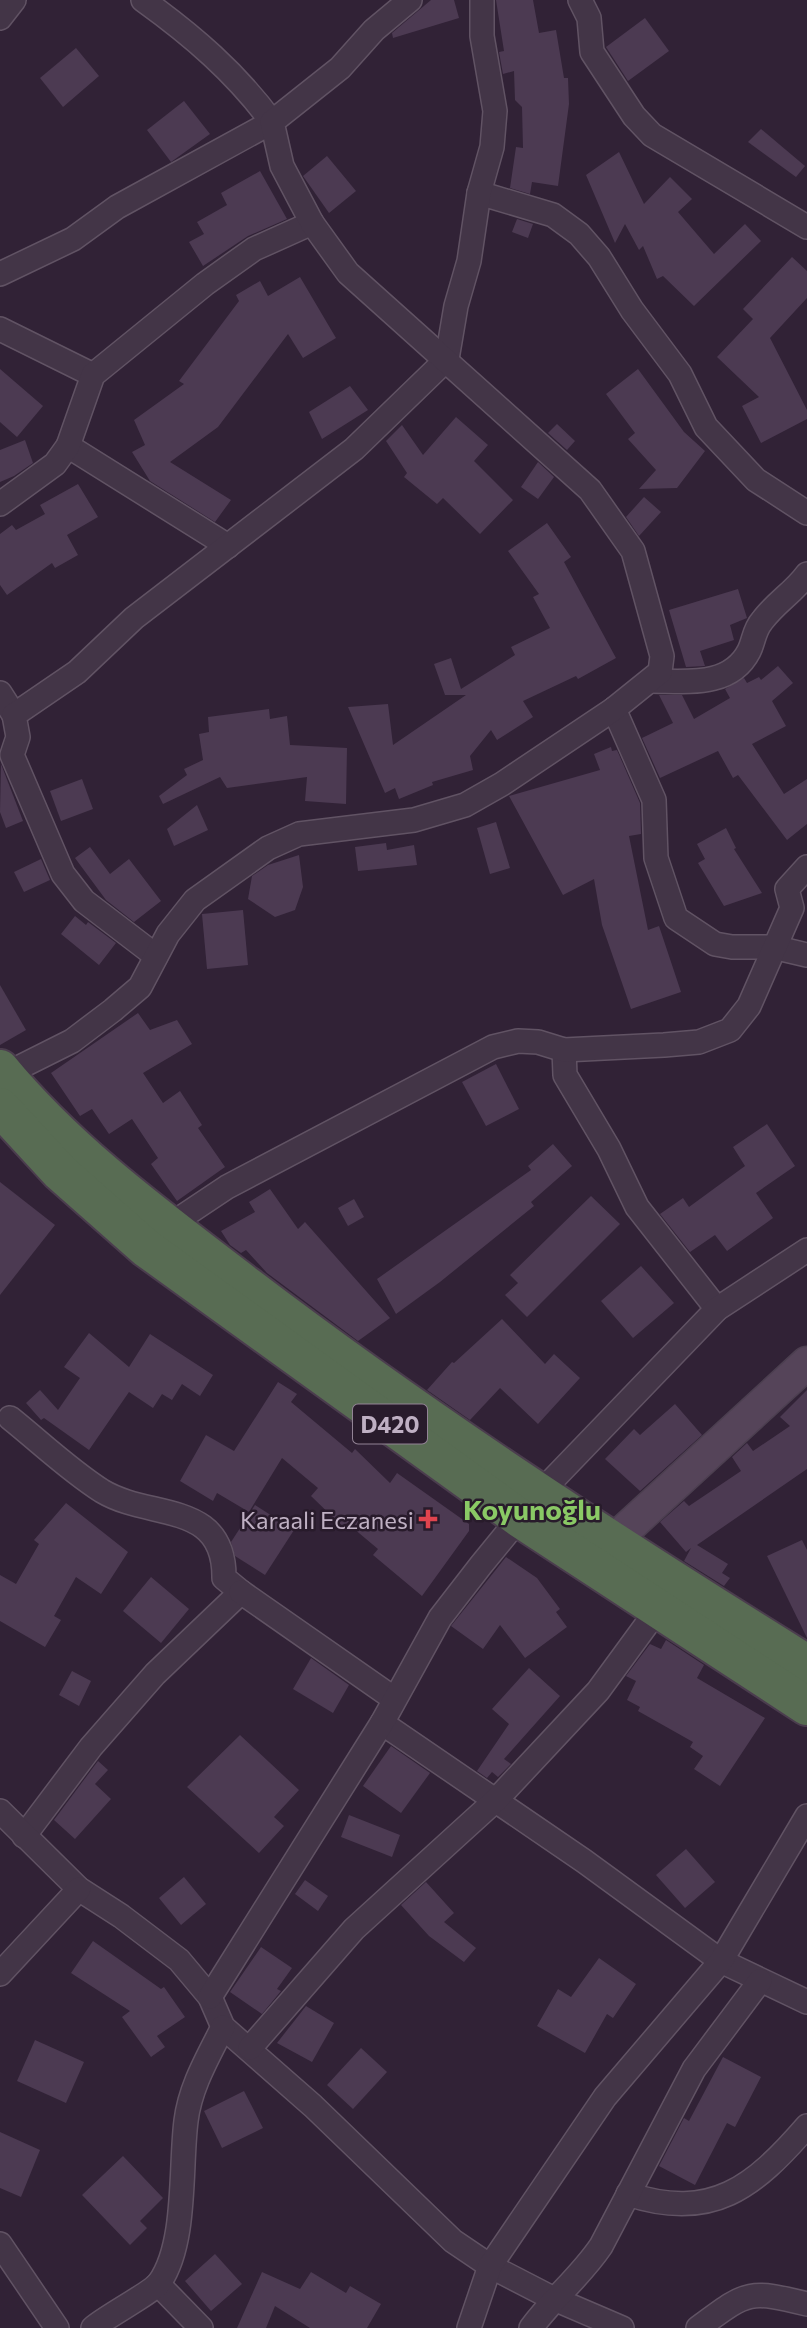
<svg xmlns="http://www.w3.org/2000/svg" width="807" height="2328" viewBox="0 0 807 2328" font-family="Commissioner,sans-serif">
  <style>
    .building { fill: #4c3a52 }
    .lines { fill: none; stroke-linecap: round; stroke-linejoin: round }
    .street-casing { stroke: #615364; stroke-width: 26 }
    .secondary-casing { stroke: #4c3f50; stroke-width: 35 }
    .highway-casing { stroke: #4b3d4e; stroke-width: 42 }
    .street { stroke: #433547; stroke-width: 23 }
    .secondary { stroke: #554459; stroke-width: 32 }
    .highway { stroke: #586c53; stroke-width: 38 }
    .health-dot { fill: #e0444e; stroke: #281b2b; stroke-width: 2.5 }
    .labels { text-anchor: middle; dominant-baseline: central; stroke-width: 5; stroke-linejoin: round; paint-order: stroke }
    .shield { fill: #281b2b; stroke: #928395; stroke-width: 2 }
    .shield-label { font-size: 23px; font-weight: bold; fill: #bfb0c3 }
    .poi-label { font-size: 24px; fill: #bfb0c3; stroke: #281b2b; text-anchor: end }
    .quarter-label { font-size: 28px; font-weight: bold; fill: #8ac965; stroke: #281b2b }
  </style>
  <rect width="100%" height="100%" fill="#312236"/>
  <!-- building -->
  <g class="building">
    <path d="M431,0H454L459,18L393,38L392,33Z"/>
    <path d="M496,0H533L539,33L556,30L564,78H568L569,104L558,186L532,182L530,194L510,188L516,147L523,148L522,107L515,100L514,71L503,74L499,52L504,51Z"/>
    <path d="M645,18L669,51L628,81L606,47Z"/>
    <path d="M76,48L99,76L63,107L40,78Z"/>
    <path d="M184,101L210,134L171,162L147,130Z"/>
    <path d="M761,129L805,166L796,177L748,142Z"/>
    <path d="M619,152L644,204L670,177L692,199L678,212L714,254L745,224L761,241L694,306L663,276L657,279L643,246L639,250L625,224L615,243L586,175Z"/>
    <path d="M327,156L356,191L329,213L303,176Z"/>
    <path d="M260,171L287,219L248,236L203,266L189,242L204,234L197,222L227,205L221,193Z"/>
    <path d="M517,219L533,224L528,238L512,232Z"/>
    <path d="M792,257L807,271V298L770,338L807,410V419L761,443L742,406L759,397L717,357L753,319L743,309Z"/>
    <path d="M300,277L336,338L303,358L288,334L218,427L170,462L231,500L215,522L150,481L132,452L145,445L134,420L184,384L179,381L239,301L236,295L260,281L268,296Z"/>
    <path d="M0,369L43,406L17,437L0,422Z"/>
    <path d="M638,369L684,432L705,451L677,488L639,489L656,470L628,439L635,433L606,394Z"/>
    <path d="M350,386L368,410L322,439L309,412Z"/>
    <path d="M456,417L488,445L474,461L513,500L480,534L443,498L437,504L404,477L407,473L386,441L402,425L423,455Z"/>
    <path d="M557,424L575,441L567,450L548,433Z"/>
    <path d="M25,440L33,463L14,476L0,482V450Z"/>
    <path d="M538,462L554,477L538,499L521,487Z"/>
    <path d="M78,484L98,517L67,535L78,555L55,568L52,563L7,595L0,585V534L12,525L16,530L45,514L40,505Z"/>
    <path d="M644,497L661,512L639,536L626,517Z"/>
    <path d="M547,523L571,557L564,562L616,658L578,679L576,676L523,701L533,717L497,740L491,730L470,756L473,770L432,782L433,785L399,799L395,788L385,793L348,707L388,704L393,745L466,695H445L434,664L451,658L461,689L515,655L511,647L550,628L533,597L539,594L508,551Z"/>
    <path d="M738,589L747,618L730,625L734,640L700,651L705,666L686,667L669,610Z"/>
    <path d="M778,666L793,683L772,701L786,726L752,744L784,794L807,779V824L787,840L738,775L733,778L718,751L660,778L642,738L673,723L659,695H682L694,719L730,698L725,689L744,678L747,683L759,677L761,680Z"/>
    <path d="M269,709L270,719L287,716L290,745L347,748L346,804L305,801L307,777L227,788L220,777L163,804L159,796L187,775L184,769L203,760L199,734L209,732L208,717Z"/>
    <path d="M611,747L612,751L617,750L640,803L641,834L629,836L648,930L659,926L681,992L631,1009L602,925L594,879L563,895L509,796L600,770L594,754Z"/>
    <path d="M1,764L23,821L6,828L0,812Z"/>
    <path d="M82,779L93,809L61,821L50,791Z"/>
    <path d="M197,805L208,830L174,846L167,829Z"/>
    <path d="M496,822L510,868L490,874L477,828Z"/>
    <path d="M726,828L736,848L734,849L762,893L724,906L698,863L705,859L697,844Z"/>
    <path d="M386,843L387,850L414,845L417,865L358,871L355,847Z"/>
    <path d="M90,847L110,874L129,859L161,901L134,922L106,900L75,858Z"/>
    <path d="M299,855L303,887L295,910L275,917L248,899L252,876L268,865Z"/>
    <path d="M41,859L50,880L24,892L14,872Z"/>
    <path d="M243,910L248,965L207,969L202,914Z"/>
    <path d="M75,916L86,925L88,922L116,943L99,965L61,934Z"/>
    <path d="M0,985L26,1030L0,1045Z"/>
    <path d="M138,1013L150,1030L177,1020L192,1044L143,1073L163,1103L180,1091L202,1125L198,1128L225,1167L177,1201L151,1164L158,1158L132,1119L109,1134L92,1109L80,1116L51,1073Z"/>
    <path d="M496,1064L519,1109L486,1126L462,1082Z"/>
    <path d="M767,1124L795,1166L756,1193L773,1218L727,1251L715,1235L690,1252L660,1214L683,1198L689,1207L745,1166L733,1147Z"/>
    <path d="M553,1144L572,1166L531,1202L534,1206L440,1282L396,1314L377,1279L531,1170L528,1166Z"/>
    <path d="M0,1182L55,1225L0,1295Z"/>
    <path d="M270,1189L298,1229L305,1222L390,1318L358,1341L267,1273L246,1250L241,1253L230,1245L221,1231L255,1212L249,1202Z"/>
    <path d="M591,1196L620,1224L527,1317L505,1295L518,1283L510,1275Z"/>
    <path d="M354,1199L364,1217L348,1226L338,1208Z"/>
    <path d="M641,1266L674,1303L633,1338L601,1301Z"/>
    <path d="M502,1319L545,1364L554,1354L580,1378L538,1424L500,1388L470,1420L427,1390L452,1362L454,1363Z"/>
    <path d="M89,1333L129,1367L150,1334L213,1375L200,1396L182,1384L172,1400L162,1394L153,1408L129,1392L89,1450L44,1418L41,1420L26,1403L40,1390L58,1410L80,1378L64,1367Z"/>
    <path d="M278,1382L297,1394L291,1402L352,1453L355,1449L390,1483L397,1473L469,1524V1531L422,1596L373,1555L378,1549L347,1523L343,1527L311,1496L318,1488L282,1458L249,1512L217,1493L213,1501L180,1481L206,1435L234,1451Z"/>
    <path d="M807,1390V1469L697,1545L728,1564L722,1573L730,1578L724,1586L684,1561L691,1548L686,1552L660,1522L684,1501L689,1506L741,1471L732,1457L747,1443L753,1451L790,1426L780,1417Z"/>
    <path d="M675,1404L702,1435L640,1491L605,1459L634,1429L640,1435Z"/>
    <path d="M66,1503L128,1552L101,1594L76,1577L54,1616L61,1620L45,1647L0,1621V1575L16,1584L39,1544L34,1540Z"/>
    <path d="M255,1505L294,1530L265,1575L235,1556L231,1542Z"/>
    <path d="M802,1540L807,1550V1638L767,1556Z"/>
    <path d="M506,1557L537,1578L560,1609L556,1612L567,1627L525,1658L500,1625L483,1649L451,1626Z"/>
    <path d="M151,1577L189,1609L161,1643L123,1611Z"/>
    <path d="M666,1640L704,1665L697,1678L765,1718L720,1786L694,1769L703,1756L690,1747L693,1742L638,1711L640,1707L627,1700L636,1681L626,1676L650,1644L661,1649Z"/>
    <path d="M311,1658L349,1685L333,1713L293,1689Z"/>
    <path d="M529,1668L560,1696L504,1759L511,1764L498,1777L492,1772L487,1778L477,1771L509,1724L492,1709Z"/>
    <path d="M72,1671L91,1681L79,1706L59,1695Z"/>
    <path d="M240,1735L299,1790L274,1817L284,1826L259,1853L187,1787Z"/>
    <path d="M391,1746L430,1773L401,1813L363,1786Z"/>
    <path d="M98,1761L108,1770L95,1784L111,1799L75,1839L54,1820Z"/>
    <path d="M349,1815L400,1835L392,1857L341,1837Z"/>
    <path d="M686,1849L715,1882L685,1908L656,1875Z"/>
    <path d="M184,1877L206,1904L181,1925L159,1898Z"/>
    <path d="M305,1880L328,1896L318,1911L295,1894Z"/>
    <path d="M426,1882L454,1913L444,1922L476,1948L464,1962L429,1936L401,1905Z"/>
    <path d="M93,1941L161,1989L164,1987L185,2017L157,2036L165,2047L151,2057L122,2017L130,2011L71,1973Z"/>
    <path d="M261,1947L292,1968L277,1989L281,1991L262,2014L230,1992Z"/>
    <path d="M599,1958L636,1984L613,2018L607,2014L585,2053L537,2026L558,1989L571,1997Z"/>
    <path d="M306,2006L334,2023L312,2062L277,2043Z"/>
    <path d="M35,2040L84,2062L66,2103L17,2081Z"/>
    <path d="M361,2048L387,2072L353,2109L327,2085Z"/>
    <path d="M723,2057L761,2077L735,2127L727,2123L695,2185L659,2166L684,2118L689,2121Z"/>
    <path d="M244,2091L263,2128L222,2148L204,2111Z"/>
    <path d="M0,2132L40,2150L21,2197L0,2188Z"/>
    <path d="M123,2156L163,2198L140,2221L147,2228L130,2245L82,2195Z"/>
    <path d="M215,2254L242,2284L211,2311L185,2281Z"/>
    <path d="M262,2272L300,2289L311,2272L346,2293L350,2286L381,2304L367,2328H310L275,2306L266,2328H237Z"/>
  </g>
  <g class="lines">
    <defs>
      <g id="street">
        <path d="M580,0L589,18L592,52L634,116L652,135L807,227"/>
        <path d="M0,18L14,0"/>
        <path d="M479,193L553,215L579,234L599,257L632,310L680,374L706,427L756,480L807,513"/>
        <path d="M0,274L73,239L117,207L272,122C236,73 193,36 143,0"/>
        <path d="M0,329L93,375"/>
        <path d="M68,446L228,546"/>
        <path d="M0,504L55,464L68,446L93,375L205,284L254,249L312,223"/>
        <path d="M651,681C686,681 730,688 749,651C754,641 754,630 762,621C775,603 794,592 807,574"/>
        <path d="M0,693L14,715"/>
        <path d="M614,709L654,800L656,858L676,918L715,944L732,947H773L807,955"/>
        <path d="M156,956L84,901L63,874L12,755L18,737L14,715L77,672L134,618L354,449L447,359L456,306L469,261L479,193L492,147L495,111L482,36V0"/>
        <path d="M564,1050L565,1075L609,1149L637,1207L717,1309"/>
        <path d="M0,1077L72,1041L113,1010L140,987L168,934L195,900L268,848L299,834L414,820L465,805L502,784L614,709L660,672L662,656L633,551L590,490L348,273L312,223L282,166L272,122L340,68L374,30L410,0"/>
        <path d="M161,1231L227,1187L493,1047L518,1041L538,1042L564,1050L664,1045L699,1042L730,1030L749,1006L792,908L787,889L807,867"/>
        <path d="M10,1418C40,1442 69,1470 102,1491C150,1520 225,1500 224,1578L241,1592L155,1674L91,1747L24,1836"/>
        <path d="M241,1592L393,1698"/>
        <path d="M382,1723L584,1861L721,1961L807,2002"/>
        <path d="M0,1811L79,1889L121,1916L179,1960L210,1997L223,2027L313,2106L453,2241L490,2266L552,2298L622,2328"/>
        <path d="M0,1974L79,1889"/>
        <path d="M210,1997L382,1723L440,1618L481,1565L539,1494L717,1309L807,1250"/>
        <path d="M250,2048L354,1929L497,1799L598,1691L658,1609"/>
        <path d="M628,2194C712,2222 754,2187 807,2126"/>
        <path d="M0,2244L57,2328"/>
        <path d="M158,2284L201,2328"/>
        <path d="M93,2328C107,2316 151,2293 159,2283C187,2244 180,2167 186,2121C190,2087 208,2057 223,2027"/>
        <path d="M469,2328L490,2266L605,2097L721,1961L807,1816"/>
        <path d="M531,2328C553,2298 580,2277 601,2246L694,2069L760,1981"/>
        <path d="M698,2328C747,2292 747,2289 807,2304"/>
      </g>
      <path id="secondary" d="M612,1542L807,1363"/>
      <g id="highway">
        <path d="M0,1069C69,1153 160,1219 246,1285C426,1422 615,1545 807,1664"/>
        <path d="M0,1107L60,1172L146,1248L521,1519L807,1706"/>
      </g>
    </defs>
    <!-- street casing -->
    <use href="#street" class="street-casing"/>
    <!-- secondary casing -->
    <use href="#secondary" class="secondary-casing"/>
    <!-- highway casing -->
    <use href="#highway" class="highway-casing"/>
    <!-- street -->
    <use href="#street" class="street"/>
    <!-- secondary -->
    <use href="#secondary" class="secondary"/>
    <!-- highway -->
    <use href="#highway" class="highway"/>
  </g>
  <!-- markers -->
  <path class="health-dot" d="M424.5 1508.5h7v7h7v7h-7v7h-7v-7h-7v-7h7z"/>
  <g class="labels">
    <!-- shield labels -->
    <rect class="shield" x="353" y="1404.5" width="74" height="39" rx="5"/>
    <g class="shield-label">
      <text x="390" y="1424">D420</text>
    </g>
    <!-- poi labels -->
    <g class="poi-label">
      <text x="414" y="1519">Karaali Eczanesi</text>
    </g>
    <!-- quarter labels -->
    <g class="quarter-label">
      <text x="532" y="1509">Koyunoğlu</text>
    </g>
  </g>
</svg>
